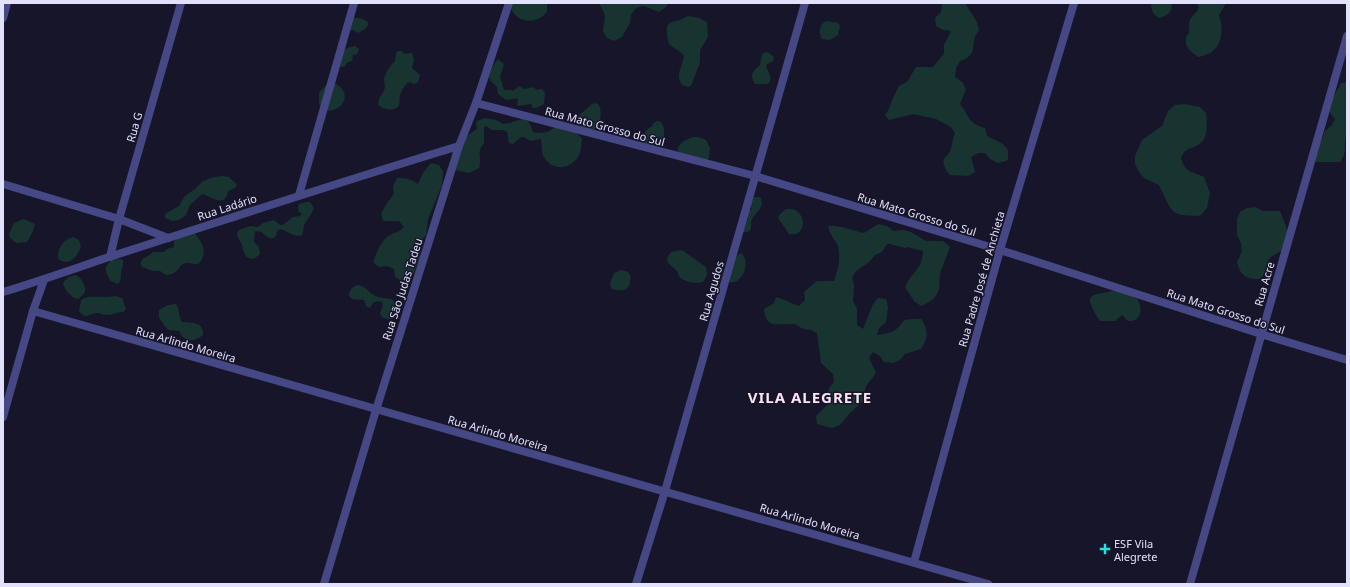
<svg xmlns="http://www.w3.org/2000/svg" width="1350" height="587" viewBox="0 0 1350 587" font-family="'Noto Sans',sans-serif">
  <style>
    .green { fill: #183430 }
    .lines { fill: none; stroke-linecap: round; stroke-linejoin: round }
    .minor { stroke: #454884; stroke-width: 8 }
    .tertiary { stroke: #454884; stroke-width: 8 }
    .poi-dot { fill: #24e1e5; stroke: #17152a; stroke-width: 1.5 }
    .labels { text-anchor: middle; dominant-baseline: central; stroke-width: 3; stroke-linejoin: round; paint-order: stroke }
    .street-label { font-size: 11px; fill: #e2e1fc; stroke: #17152a }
    .poi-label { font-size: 11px; fill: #e2e1fc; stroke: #17152a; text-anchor: start }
    .district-label { font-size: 15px; font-weight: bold; letter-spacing: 1px; fill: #fce3f5; stroke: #17152a }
  </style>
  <rect width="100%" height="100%" fill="#17152a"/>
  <!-- green -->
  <g class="green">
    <path d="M509,3H547V12C534,27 513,22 509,3Z"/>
    <path d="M599,3H668L666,7L659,12L644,6L636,8L631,15L630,23L622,37L614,41L607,38L603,31L605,15Z"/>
    <path d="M942,3H965L977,22L979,30C968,44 981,54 960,61L956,68L955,77L962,82L966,89L960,104C969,115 968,124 985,128L987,136L1003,144L1008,150V159L1006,161L998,163L990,159L985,153H978L971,157L975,172L968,176L950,175C946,170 942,165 944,158C953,153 951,142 955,133L951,127L936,119L913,114L889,120L885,115L889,109L892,100L899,86L907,82L916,67H933L944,54V45L951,31L943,30L936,26L935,18L941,12Z"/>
    <path d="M1151,3H1172C1172,12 1168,15 1160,18C1153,16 1151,10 1151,3Z"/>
    <path d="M1196,3H1226L1219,15C1225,34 1221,54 1198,57C1192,52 1184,47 1186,39C1186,36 1188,35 1189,33C1190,28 1188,24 1190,20C1193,14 1197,13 1199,7Z"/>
    <path d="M688,16L699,18L707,22L708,37L700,50V62L692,84L689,87L682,85C675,73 682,69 684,56C681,51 674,49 669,44C668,41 667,37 667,34C666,21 670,23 680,20C683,19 685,17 688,16Z"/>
    <path d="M353,18C359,18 365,18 369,24L365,29L358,33L353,30L347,31Z"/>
    <path d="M826,21L838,23L840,26L838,35L830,40L822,39C818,33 819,24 826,21Z"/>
    <path d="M355,46L359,49L357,54L353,55L352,61L348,62L344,67L338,66C342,55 341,48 355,46Z"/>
    <path d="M398,51H402L404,54L412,53L414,60L412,68L420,75L418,82L414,84L410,82L407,83C404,87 401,91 400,95C399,98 400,102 399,105C395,113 383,109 378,105C378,97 384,93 385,87C385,85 384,82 384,80C384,75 391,64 395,61L396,53Z"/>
    <path d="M766,52L769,53L774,57L773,61L766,65C767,71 772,75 770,82L767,84H755C749,75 753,71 760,65L762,54Z"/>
    <path d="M498,59L504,64L500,77L504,90H510L513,91L519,86L524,89L534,87L536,90L542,89L545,93L544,104L536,108H532V105L530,104L518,106L517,105L518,100L517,98L506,100L498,94L497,87C496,85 492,83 490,80C487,74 494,64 498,59Z"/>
    <path d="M1347,82V133C1342,145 1349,150 1340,162H1313L1325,131L1331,126L1335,119C1320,103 1335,98 1341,83Z"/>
    <path d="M334,83C361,96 330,123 319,104V93L326,85Z"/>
    <path d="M594,103L598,104C603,110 601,125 594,130L583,129L579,123V115L591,105Z"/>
    <path d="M1184,104L1200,107L1206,113C1207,124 1209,139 1198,145C1189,150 1186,148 1181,157C1184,173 1192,171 1204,177L1210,193L1207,208L1201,215L1198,216L1181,215L1174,212L1169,206L1159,185L1144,178L1139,172L1135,164V156L1142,140L1162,126L1168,111L1175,105Z"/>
    <path d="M485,118L496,120L503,124C519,123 527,110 533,132C543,134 547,133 555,127L573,130L582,138C581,144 582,151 578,157C570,170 552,171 544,157C541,152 542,144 541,139L530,141L524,137H521L513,144L509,143L507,132L503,130H492L486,126L484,128V143C475,155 483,154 479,168L469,173L455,170L466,138L468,135L477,129L476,124L477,121Z"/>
    <path d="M657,121L661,122L664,128V137L661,140H655L654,143L651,146L644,143C640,136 646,130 652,126L654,123Z"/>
    <path d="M693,137H698L706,140L710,148L709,158L706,160L677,154C677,143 685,140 693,137Z"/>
    <path d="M431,163L439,165L443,172L442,185L428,219L426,235L421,241L420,257L414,273L409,279L402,281L395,277L394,269L387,266L379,267L373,262C377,252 381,240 390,235C397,231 397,234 404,227L399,221H383L381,214L387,203L394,194L393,186L397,178C406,178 411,179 418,184L423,173Z"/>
    <path d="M222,176L229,177L237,185L235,188L228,191C225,209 211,196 202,194L190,205L186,215L179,220L172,221L165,218V214L179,206L185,196L195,189L203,181L214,177Z"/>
    <path d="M753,197H760C766,206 756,212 752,219C749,225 755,233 743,232L744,225L748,219L746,212L752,209L750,206Z"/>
    <path d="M306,202H310L314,208C312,214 308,218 305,223C303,227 304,231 302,235C295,238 287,231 280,229L277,231C276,243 267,238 262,232L255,231L254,242L259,247L260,254L254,259C244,258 244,253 242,245C240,240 237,239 237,233L239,230L250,226L258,227L263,223L274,220L280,225H283L293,217L300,216L302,214L299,212L298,208L299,204Z"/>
    <path d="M1255,207L1263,211H1280L1289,234L1284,249C1280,252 1273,255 1270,258C1264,265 1268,271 1260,279C1246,280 1240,275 1237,262L1242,251L1241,243L1237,235V219L1240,212L1247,208Z"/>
    <path d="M786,209C807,206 809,238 789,234L778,218L780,214Z"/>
    <path d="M24,219L35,224L33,231L27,242L16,243L10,238L9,234L14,223Z"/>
    <path d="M878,224L887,226L894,231L903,230L911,232L926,241H943L950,247C947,256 943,264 940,274C939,279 940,284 939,289C937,298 929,303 921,306L914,301L905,287C912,271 922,271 923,251L907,247L905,248L890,244H887L882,252L875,255L869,262L856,271L852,278L854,285L853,301L857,308V325L863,329L873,304L878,298L886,299L888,307L886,322L879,328L877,335C891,333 896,332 904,320L913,319H921C929,330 928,338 921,349L905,354L900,360L893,363L884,362L880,356L873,352L869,358L876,373L866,386L862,402L850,413L840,425L832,428L817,424L816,416L828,404C826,394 827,390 834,382L833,374L821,363L817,333C809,328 808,331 802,328C798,327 797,324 793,324C778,323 766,330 764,309L774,303L776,297C785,299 791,304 799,306L805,300L804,292L817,281H834C838,269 841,259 838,246C835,239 830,236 828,226C837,224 854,231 864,233Z"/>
    <path d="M193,231C201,241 210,252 198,264C193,265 190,262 185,263C178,265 180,274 166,275L160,271H153L142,267C137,258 148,258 153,252H164L167,249L174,247V239Z"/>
    <path d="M73,237L79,240L81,247C76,257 71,266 59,260C55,250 64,239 73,237Z"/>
    <path d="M682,250L706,267L707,275L703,282C697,284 682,282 679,276C676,271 680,275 676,270C669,263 663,263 671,252Z"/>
    <path d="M741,253C752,262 742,286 728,282C730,271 731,258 741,253Z"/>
    <path d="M116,258L123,260C124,266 121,268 121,274C120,280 122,280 118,284L111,281C103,270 104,264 116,258Z"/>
    <path d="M621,270L628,272C631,275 631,277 630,282C629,292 620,291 612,289C608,283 612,279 614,273Z"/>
    <path d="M76,275C81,277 86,286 85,291C84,295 80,297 78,299C71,298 64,289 63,283L68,277Z"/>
    <path d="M357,285C367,286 366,291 374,295C379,299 387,297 393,300C399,312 398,324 382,317L380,313L383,306L382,302C376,300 372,303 370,308L366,306L364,300L352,299L349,296C349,290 351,288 357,285Z"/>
    <path d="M1117,289L1137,299C1143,307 1142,322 1128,321L1122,315L1115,321H1100C1078,287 1097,298 1117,289Z"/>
    <path d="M115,296L122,298L126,309L123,312C117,312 113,315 107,315C103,315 101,313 97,313C89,313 87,321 79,311L81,300C90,294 104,299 115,296Z"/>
    <path d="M176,304C180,310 178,316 182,322C191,323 204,321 203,335C195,342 184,343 179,331L168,330L159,318V310C164,306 170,304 176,304Z"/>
  </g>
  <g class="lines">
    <!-- minor -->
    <g class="minor">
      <path d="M3,18L7,3"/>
      <path d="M476,103L755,176L1000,250L1261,334L1347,360"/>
      <path d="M3,184L119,219L168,238"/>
      <path d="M299,195L354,3"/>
      <path d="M110,257L119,219L181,3"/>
      <path d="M44,280L33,311L988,584"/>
      <path d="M3,292C40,281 76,268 112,256C228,219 343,181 459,146"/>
      <path d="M3,417L33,311"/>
      <path d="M914,562L1000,250L1074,3"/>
      <path d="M636,584L665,491L805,3"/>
      <path d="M1190,584L1347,36"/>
    </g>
    <!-- tertiary -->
    <path class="tertiary" d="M324,584L376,410L459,146L476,103L509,3"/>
  </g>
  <!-- markers -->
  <path class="poi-dot" d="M1103 543h4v4h4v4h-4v4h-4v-4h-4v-4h4z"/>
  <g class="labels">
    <!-- street labels -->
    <g class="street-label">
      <text transform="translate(605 126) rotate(15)">Rua Mato Grosso do Sul</text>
      <text transform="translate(134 127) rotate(-74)">Rua G</text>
      <text transform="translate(227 207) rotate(-18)">Rua Ladário</text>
      <text transform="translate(917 214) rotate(17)">Rua Mato Grosso do Sul</text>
      <text transform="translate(981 279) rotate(-74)">Rua Padre José de Anchieta</text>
      <text transform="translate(1264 284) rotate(-74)">Rua Acre</text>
      <text transform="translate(402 289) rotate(-72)">Rua São Judas Tadeu</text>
      <text transform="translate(711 291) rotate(-74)">Rua Agudos</text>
      <text transform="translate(1226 311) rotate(18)">Rua Mato Grosso do Sul</text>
      <text transform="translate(186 344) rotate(16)">Rua Arlindo Moreira</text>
      <text transform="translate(498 433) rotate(16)">Rua Arlindo Moreira</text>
      <text transform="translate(810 521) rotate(16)">Rua Arlindo Moreira</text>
    </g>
    <!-- poi labels -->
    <g class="poi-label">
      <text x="1114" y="543">ESF Vila<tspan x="1114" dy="13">Alegrete</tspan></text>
    </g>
    <!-- district labels -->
    <g class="district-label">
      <text x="810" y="397">VILA ALEGRETE</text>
    </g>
  </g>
  <!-- border -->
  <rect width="1350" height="587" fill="none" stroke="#e2e1fc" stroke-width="8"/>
</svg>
